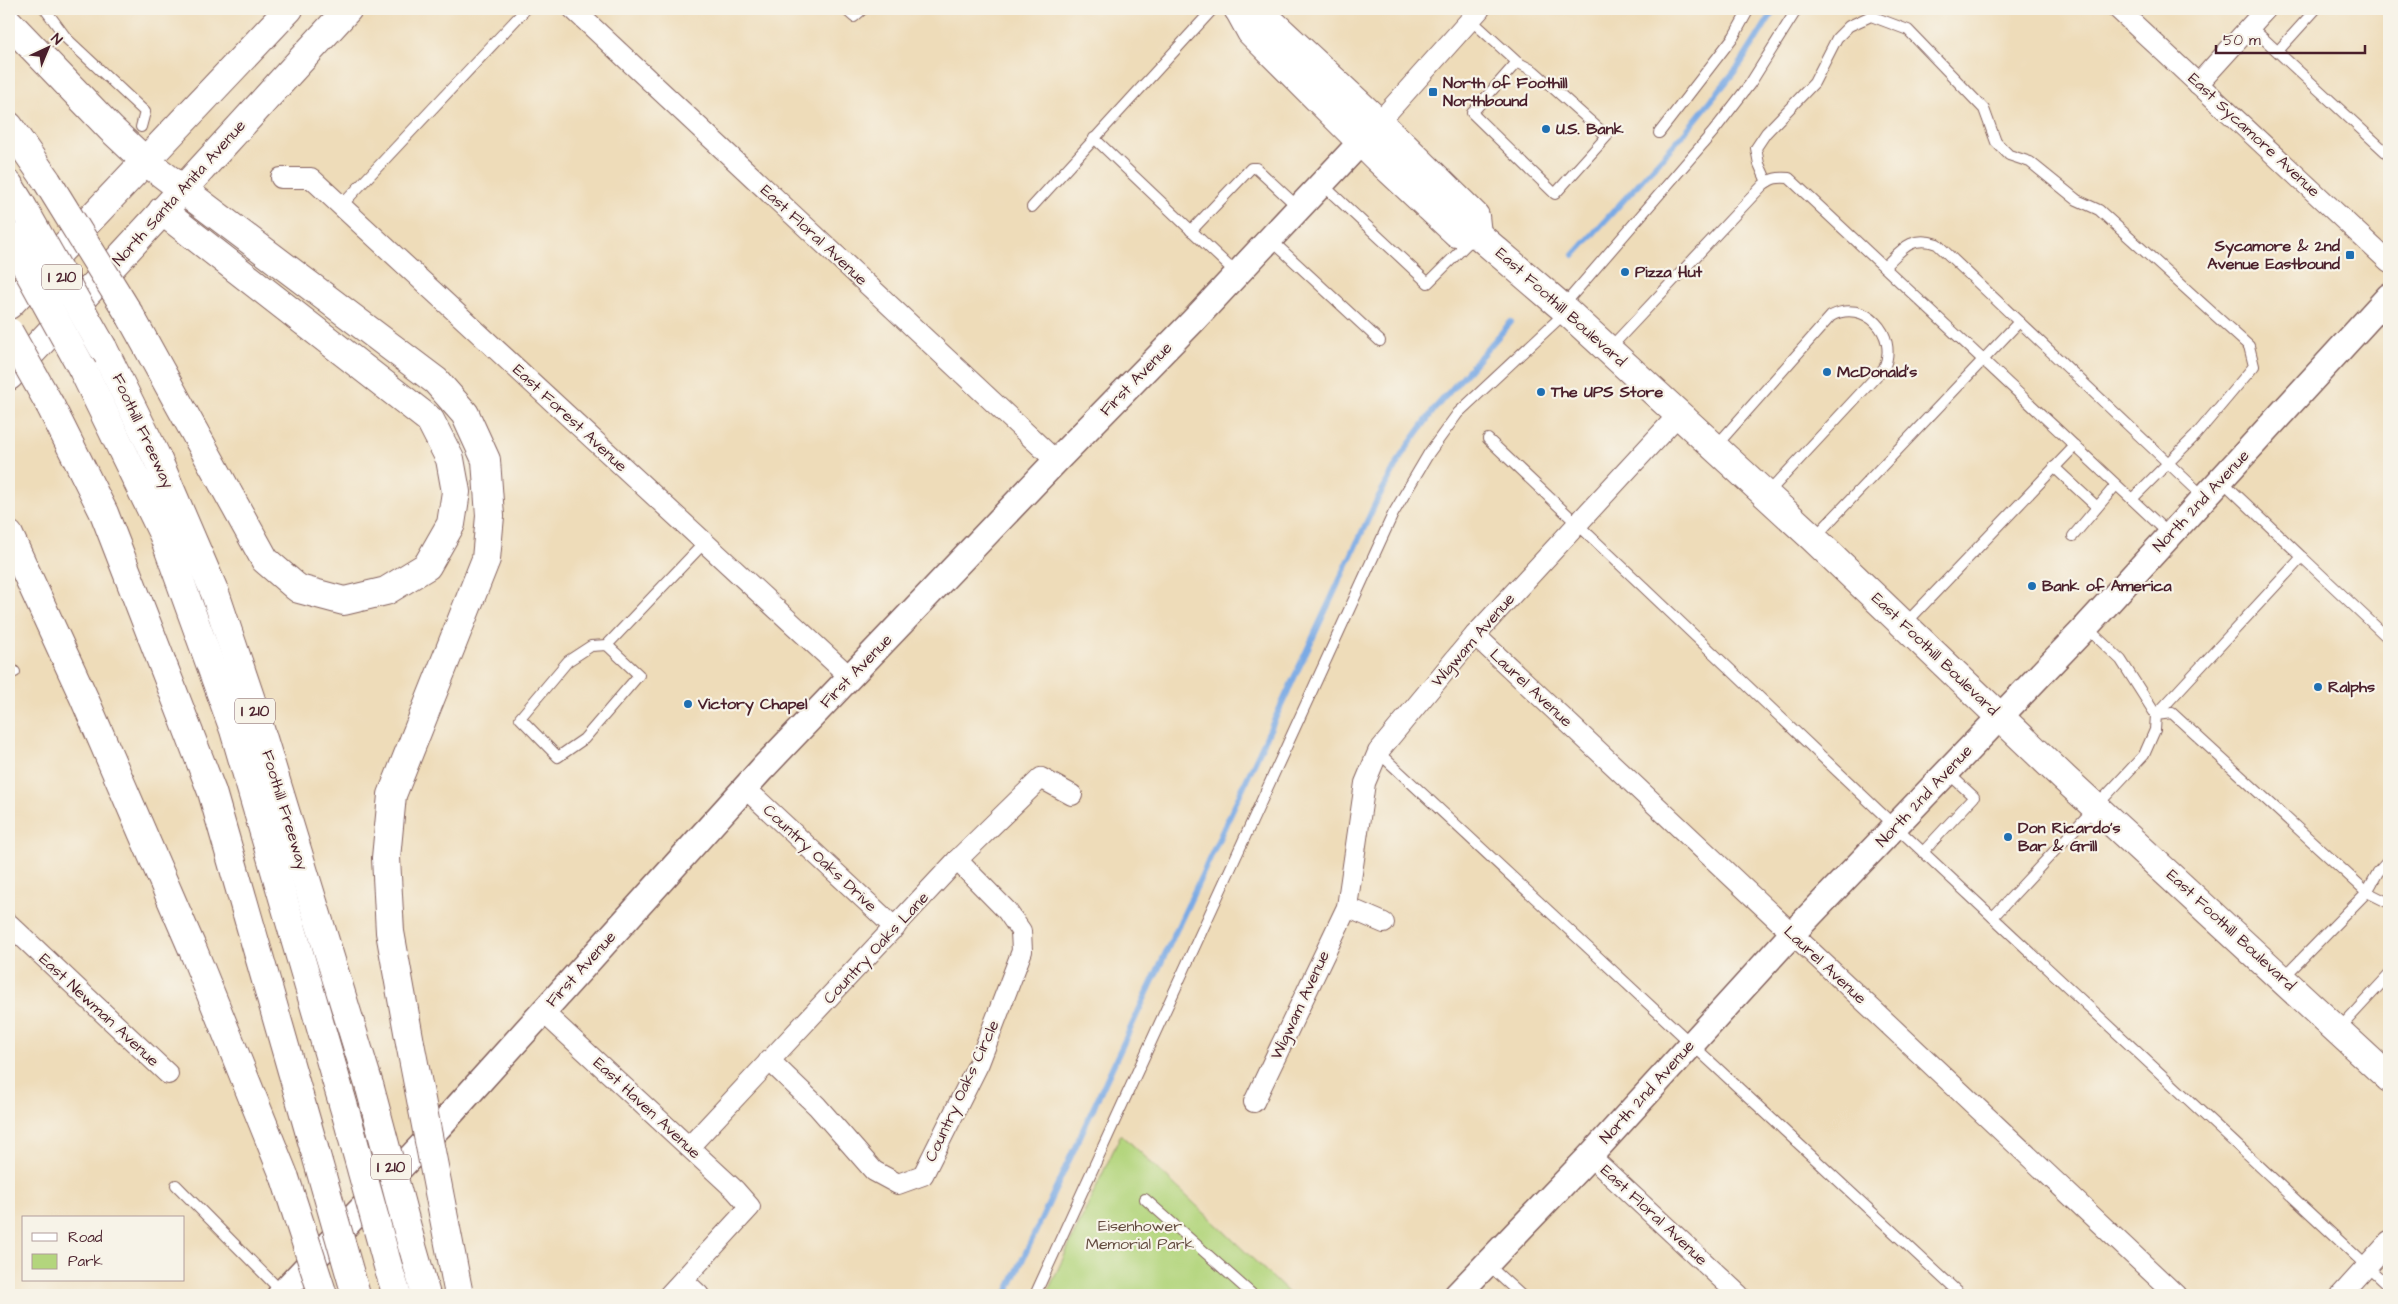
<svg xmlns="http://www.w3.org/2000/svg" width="2398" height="1304" viewBox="0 0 2398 1304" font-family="'Architects Daughter',sans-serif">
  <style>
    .green { fill: #b3d57d; stroke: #7e7a54 }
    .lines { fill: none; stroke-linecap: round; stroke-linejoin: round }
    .stream { stroke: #7aaae5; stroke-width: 6 }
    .service-casing { stroke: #83615d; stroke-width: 12 }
    .minor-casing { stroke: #83615d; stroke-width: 22 }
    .tertiary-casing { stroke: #83615d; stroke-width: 28 }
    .secondary-casing { stroke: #83615d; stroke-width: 30 }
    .primary-casing { stroke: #83615d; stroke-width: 30 }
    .motorway-casing { stroke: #83615d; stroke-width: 30 }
    .service { stroke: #fff; stroke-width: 10 }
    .minor { stroke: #fff; stroke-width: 20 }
    .tertiary { stroke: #fff; stroke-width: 25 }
    .secondary { stroke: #fff; stroke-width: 28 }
    .primary { stroke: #fff; stroke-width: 28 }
    .motorway { stroke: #fff; stroke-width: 28 }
    .motorway-bridge-casing { stroke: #83615d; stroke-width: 30; stroke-linecap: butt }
    .motorway-bridge { stroke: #fff; stroke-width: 28 }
    .poi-dot { fill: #1f6fb2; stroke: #f7f3e8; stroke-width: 2 }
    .labels { text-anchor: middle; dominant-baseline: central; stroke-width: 4.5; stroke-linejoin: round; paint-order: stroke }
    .shield { fill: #f7f3e8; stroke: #7e5f64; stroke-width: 1 }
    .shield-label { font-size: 15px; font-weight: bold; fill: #4a1f2b }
    .poi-label { font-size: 16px; font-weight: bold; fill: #4a1f2b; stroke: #f7f3e8; text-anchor: start }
    .street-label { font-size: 16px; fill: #4a1f2b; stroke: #f7f3e8 }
    .park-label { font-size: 16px; fill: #644c40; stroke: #f7f3e8 }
  </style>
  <rect width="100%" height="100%" fill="#f7f3e8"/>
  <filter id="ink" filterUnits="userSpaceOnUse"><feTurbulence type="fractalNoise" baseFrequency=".02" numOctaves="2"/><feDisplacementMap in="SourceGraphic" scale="10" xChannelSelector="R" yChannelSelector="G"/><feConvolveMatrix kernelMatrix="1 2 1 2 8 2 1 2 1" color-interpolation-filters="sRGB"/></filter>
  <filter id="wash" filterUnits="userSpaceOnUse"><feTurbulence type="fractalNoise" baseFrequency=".0096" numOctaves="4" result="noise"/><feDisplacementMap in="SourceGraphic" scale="20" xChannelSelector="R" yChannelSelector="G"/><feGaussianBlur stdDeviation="1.12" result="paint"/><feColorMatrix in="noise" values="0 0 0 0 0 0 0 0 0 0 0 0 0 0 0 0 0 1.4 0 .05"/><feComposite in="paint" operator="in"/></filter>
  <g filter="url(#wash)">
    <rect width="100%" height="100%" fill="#eedcb9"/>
    <!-- green -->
    <path class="green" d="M1121,1134L1291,1295H1046Z"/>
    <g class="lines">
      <!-- stream -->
      <g class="stream">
        <path d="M1574,255L1687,130L1739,66L1775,9"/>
        <path d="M1006,1295L1377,500L1403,453L1436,407L1511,322"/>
      </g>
    </g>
  </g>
  <g filter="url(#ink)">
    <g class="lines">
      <defs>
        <g id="service">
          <path d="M45,9L67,39L145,112L141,127"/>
          <path d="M845,9L854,17L863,9"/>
          <path d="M1470,19L1517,62L1472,113L1555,194L1607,136L1534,71L1517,62"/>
          <path d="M2250,26L2389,155"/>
          <path d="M2278,51L2316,9"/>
          <path d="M1659,133L1734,36L1749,9"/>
          <path d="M1094,138L1237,274"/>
          <path d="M1767,182L1759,164L1756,148L1766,133L1814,83L1837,38L1849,26L1871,16L1908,30L1984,109L1996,142L2009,155L2030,162L2077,200L2099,210L2249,346L2254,366L2195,436L2132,499"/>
          <path d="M1322,184L1428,283L1473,238"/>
          <path d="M341,206L526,9"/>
          <path d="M1032,207L1213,9"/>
          <path d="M1191,231L1251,168H1256L1299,208"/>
          <path d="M1270,239L1380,341"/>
          <path d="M1884,267C1902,250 1910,235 1937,244L2204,497"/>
          <path d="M1563,306L1713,132L1750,84L1797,9"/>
          <path d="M1609,349L1763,185C1772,178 1777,177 1789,178L2170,535"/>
          <path d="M1488,439L1878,810L2389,1287"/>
          <path d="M1716,446L1831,316C1864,298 1899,334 1884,368L1767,494"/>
          <path d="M2054,467L2097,507"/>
          <path d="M2073,536L2116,485"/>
          <path d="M1814,538L2019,322"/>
          <path d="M2302,557L2389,639"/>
          <path d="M1905,624L2075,446"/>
          <path d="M2086,627L2121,660L2156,715L2302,557L2221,480"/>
          <path d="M607,645L639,675L584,739L558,757L520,718L568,661L591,646L607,645L705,542"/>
          <path d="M9,666L15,672"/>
          <path d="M1378,752L1961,1295"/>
          <path d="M1923,852L1974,797L1947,772"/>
          <path d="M1993,917L2144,755L2155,730L2156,715L2172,713L2367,892L2389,903"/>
          <path d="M2283,978L2367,892L2378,872L2389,860"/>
          <path d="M2339,1029L2389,975"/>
          <path d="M176,1185L282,1292"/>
          <path d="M1145,1199L1253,1295"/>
          <path d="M1487,1264L1521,1295"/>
          <path d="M1035,1295L1393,514L1429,453L1458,413L1566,312"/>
        </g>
        <g id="minor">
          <path d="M573,9L1056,461"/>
          <path d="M2118,9L2389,262"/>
          <path d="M2198,84L2266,9"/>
          <path d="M1379,122L1480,9"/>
          <path d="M281,178H311L850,677"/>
          <path d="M1475,635L2176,1295"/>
          <path d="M745,788L895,928"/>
          <path d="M1347,907L1384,923"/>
          <path d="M9,924L168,1074"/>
          <path d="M542,1011L735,1190L750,1207L669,1295"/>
          <path d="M769,1060L817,1106L874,1171L898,1184L923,1175L979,1063L1022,951L1021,931L1007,911L957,860"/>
          <path d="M1254,1102L1347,907L1365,783L1378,752L1475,635L1679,414"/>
          <path d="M689,1147L957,860L1041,778L1072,795"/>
          <path d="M1590,1156L1739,1295"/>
          <path d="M683,1280L699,1295"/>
          <path d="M2341,1295L2389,1242"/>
        </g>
        <g id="tertiary">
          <path d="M280,1295L439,1127L762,769L1056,461L1193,321L1374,128"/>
          <path d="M1457,1295L1590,1156L1792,934L2086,627L2389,296"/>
        </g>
        <g id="secondary">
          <path d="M1238,9L1271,22L1404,146L1475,216L1477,234"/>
          <path d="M1239,10L1251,32L1378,159L1457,233L1477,234L1562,307L1813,538L2064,778L2389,1078"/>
        </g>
        <g id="primary">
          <path d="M9,305L289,9"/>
          <path d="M9,376C124,256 235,131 348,9"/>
        </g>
        <g id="motorway">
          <path d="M9,23L111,129L145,161L436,381L465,414L486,460L490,516L486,559L392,795L386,858L390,932L410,1043"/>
          <path d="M9,126L47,181"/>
          <path d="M9,185L22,206"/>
          <path d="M131,317L265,560L295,586L299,589L344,601L386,591L427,566L451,524L456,492L450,459L430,420L162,211"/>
          <path d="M103,348L157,458L215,593L253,706L370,1088"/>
          <path d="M83,370L163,534L234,730L346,1114"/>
          <path d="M50,405L104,513L212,792L314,1148"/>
          <path d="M9,535L84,698L193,950L285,1178"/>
          <path d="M443,1213L459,1295"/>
          <path d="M412,1246L426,1295"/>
          <path d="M389,1270L397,1295"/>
        </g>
      </defs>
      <!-- service casing -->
      <use href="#service" class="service-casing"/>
      <!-- minor casing -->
      <use href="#minor" class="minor-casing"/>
      <!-- tertiary casing -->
      <use href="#tertiary" class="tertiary-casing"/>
      <!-- secondary casing -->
      <use href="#secondary" class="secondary-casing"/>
      <!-- primary casing -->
      <use href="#primary" class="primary-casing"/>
      <!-- motorway casing -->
      <use href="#motorway" class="motorway-casing"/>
      <!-- service -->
      <use href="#service" class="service"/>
      <!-- minor -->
      <use href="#minor" class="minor"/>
      <!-- tertiary -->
      <use href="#tertiary" class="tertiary"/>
      <!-- secondary -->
      <use href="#secondary" class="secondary"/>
      <!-- primary -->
      <use href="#primary" class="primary"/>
      <!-- motorway -->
      <use href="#motorway" class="motorway"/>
      <defs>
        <g id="motorway-bridge">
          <path d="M47,181L131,317"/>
          <path d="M22,206L103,348"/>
          <path d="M9,236L83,370"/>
          <path d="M9,332L50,405"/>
          <path d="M410,1043L443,1213"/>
          <path d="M370,1088L412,1246"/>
          <path d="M346,1114L389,1270"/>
          <path d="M314,1148L356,1295"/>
          <path d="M285,1178L323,1295"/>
        </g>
      </defs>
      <!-- motorway-bridge casing -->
      <use href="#motorway-bridge" class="motorway-bridge-casing"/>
      <!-- motorway-bridge -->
      <use href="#motorway-bridge" class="motorway-bridge"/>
    </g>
  </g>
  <!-- markers -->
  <g class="poi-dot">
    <rect x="1428" y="87" width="10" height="10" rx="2.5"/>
    <circle cx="1546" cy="129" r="5"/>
    <rect x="2345" y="250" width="10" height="10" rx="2.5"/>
    <circle cx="1625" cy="272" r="5"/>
    <circle cx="1827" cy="372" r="5"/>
    <circle cx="1541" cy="392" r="5"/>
    <circle cx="2032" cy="586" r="5"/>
    <circle cx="2318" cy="687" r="5"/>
    <circle cx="688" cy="704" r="5"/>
    <circle cx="2008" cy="837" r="5"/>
  </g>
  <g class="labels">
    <!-- shield labels -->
    <g class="shield">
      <rect x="42" y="264.5" width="40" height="25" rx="4"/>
      <rect x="235" y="698.5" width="40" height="25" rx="4"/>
      <rect x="371" y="1154.5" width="40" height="25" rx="4"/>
    </g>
    <g class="shield-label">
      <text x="62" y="277">I 210</text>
      <text x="255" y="711">I 210</text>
      <text x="391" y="1167">I 210</text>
    </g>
    <!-- poi labels -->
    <g class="poi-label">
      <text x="1443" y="83">North of Foothill<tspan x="1443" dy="18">Northbound</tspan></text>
      <text x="1556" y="129">U.S. Bank</text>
      <text x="2340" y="246" text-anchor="end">Sycamore &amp; 2nd<tspan x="2340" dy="18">Avenue Eastbound</tspan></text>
      <text x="1635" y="272">Pizza Hut</text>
      <text x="1837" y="372">McDonald's</text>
      <text x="1551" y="392">The UPS Store</text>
      <text x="2042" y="586">Bank of America</text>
      <text x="2328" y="687">Ralphs</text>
      <text x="698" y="704">Victory Chapel</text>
      <text x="2018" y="828">Don Ricardo's<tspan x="2018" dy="18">Bar &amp; Grill</tspan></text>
    </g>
    <!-- street labels -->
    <g class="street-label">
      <text transform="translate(2254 135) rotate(43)">East Sycamore Avenue</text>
      <text transform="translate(179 193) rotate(-48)">North Santa Anita Avenue</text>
      <text transform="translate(814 235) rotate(43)">East Floral Avenue</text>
      <text transform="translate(1561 307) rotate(42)">East Foothill Boulevard</text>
      <text transform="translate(1136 379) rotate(-46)">First Avenue</text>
      <text transform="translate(570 418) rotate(43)">East Forest Avenue</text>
      <text transform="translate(143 431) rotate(65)">Foothill Freeway</text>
      <text transform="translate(2201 501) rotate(-47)">North 2nd Avenue</text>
      <text transform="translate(1473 640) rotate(-49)">Wigwam Avenue</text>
      <text transform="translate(1935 654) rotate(44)">East Foothill Boulevard</text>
      <text transform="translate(856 671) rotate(-46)">First Avenue</text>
      <text transform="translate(1531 688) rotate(43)">Laurel Avenue</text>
      <text transform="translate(1924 796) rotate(-47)">North 2nd Avenue</text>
      <text transform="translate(285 810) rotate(73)">Foothill Freeway</text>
      <text transform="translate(820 858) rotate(43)">Country Oaks Drive</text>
      <text transform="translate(2231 930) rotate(43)">East Foothill Boulevard</text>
      <text transform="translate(876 948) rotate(-47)">Country Oaks Lane</text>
      <text transform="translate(1825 965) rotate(43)">Laurel Avenue</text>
      <text transform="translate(581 969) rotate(-48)">First Avenue</text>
      <text transform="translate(1300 1005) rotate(-65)">Wigwam Avenue</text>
      <text transform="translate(99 1010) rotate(43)">East Newman Avenue</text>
      <text transform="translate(962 1091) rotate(-65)">Country Oaks Circle</text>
      <text transform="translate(1647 1092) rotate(-48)">North 2nd Avenue</text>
      <text transform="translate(647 1108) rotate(43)">East Haven Avenue</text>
      <text transform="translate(1654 1215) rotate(43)">East Floral Avenue</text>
    </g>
    <!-- park labels -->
    <g class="park-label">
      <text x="1140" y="1226">Eisenhower<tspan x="1140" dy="18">Memorial Park</tspan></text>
    </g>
  </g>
  <!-- margin -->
  <rect width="2398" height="1304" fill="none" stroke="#f7f3e8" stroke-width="30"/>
  <!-- legend -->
  <rect x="22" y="1216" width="162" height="65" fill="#f7f3e8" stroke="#b29e9c"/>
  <rect x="32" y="1233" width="25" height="8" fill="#ffffff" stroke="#b29e9c"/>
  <text x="68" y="1242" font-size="15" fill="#4a1f2b">Road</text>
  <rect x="32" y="1254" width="25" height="15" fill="#b3d57d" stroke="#b29e9c"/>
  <text x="68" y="1266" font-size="15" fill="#4a1f2b">Park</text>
  <!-- north arrow -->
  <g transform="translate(48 48) rotate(44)" stroke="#f7f3e8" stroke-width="4" paint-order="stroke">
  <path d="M0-4L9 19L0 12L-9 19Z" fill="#4a1f2b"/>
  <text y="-8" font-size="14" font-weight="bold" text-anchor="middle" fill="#4a1f2b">N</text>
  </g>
  <!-- scale -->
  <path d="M2216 45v8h149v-8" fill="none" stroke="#4a1f2b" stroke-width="2.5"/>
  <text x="2223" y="45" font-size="15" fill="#4a1f2b" stroke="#f7f3e8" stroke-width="4" paint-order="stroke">50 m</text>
</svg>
